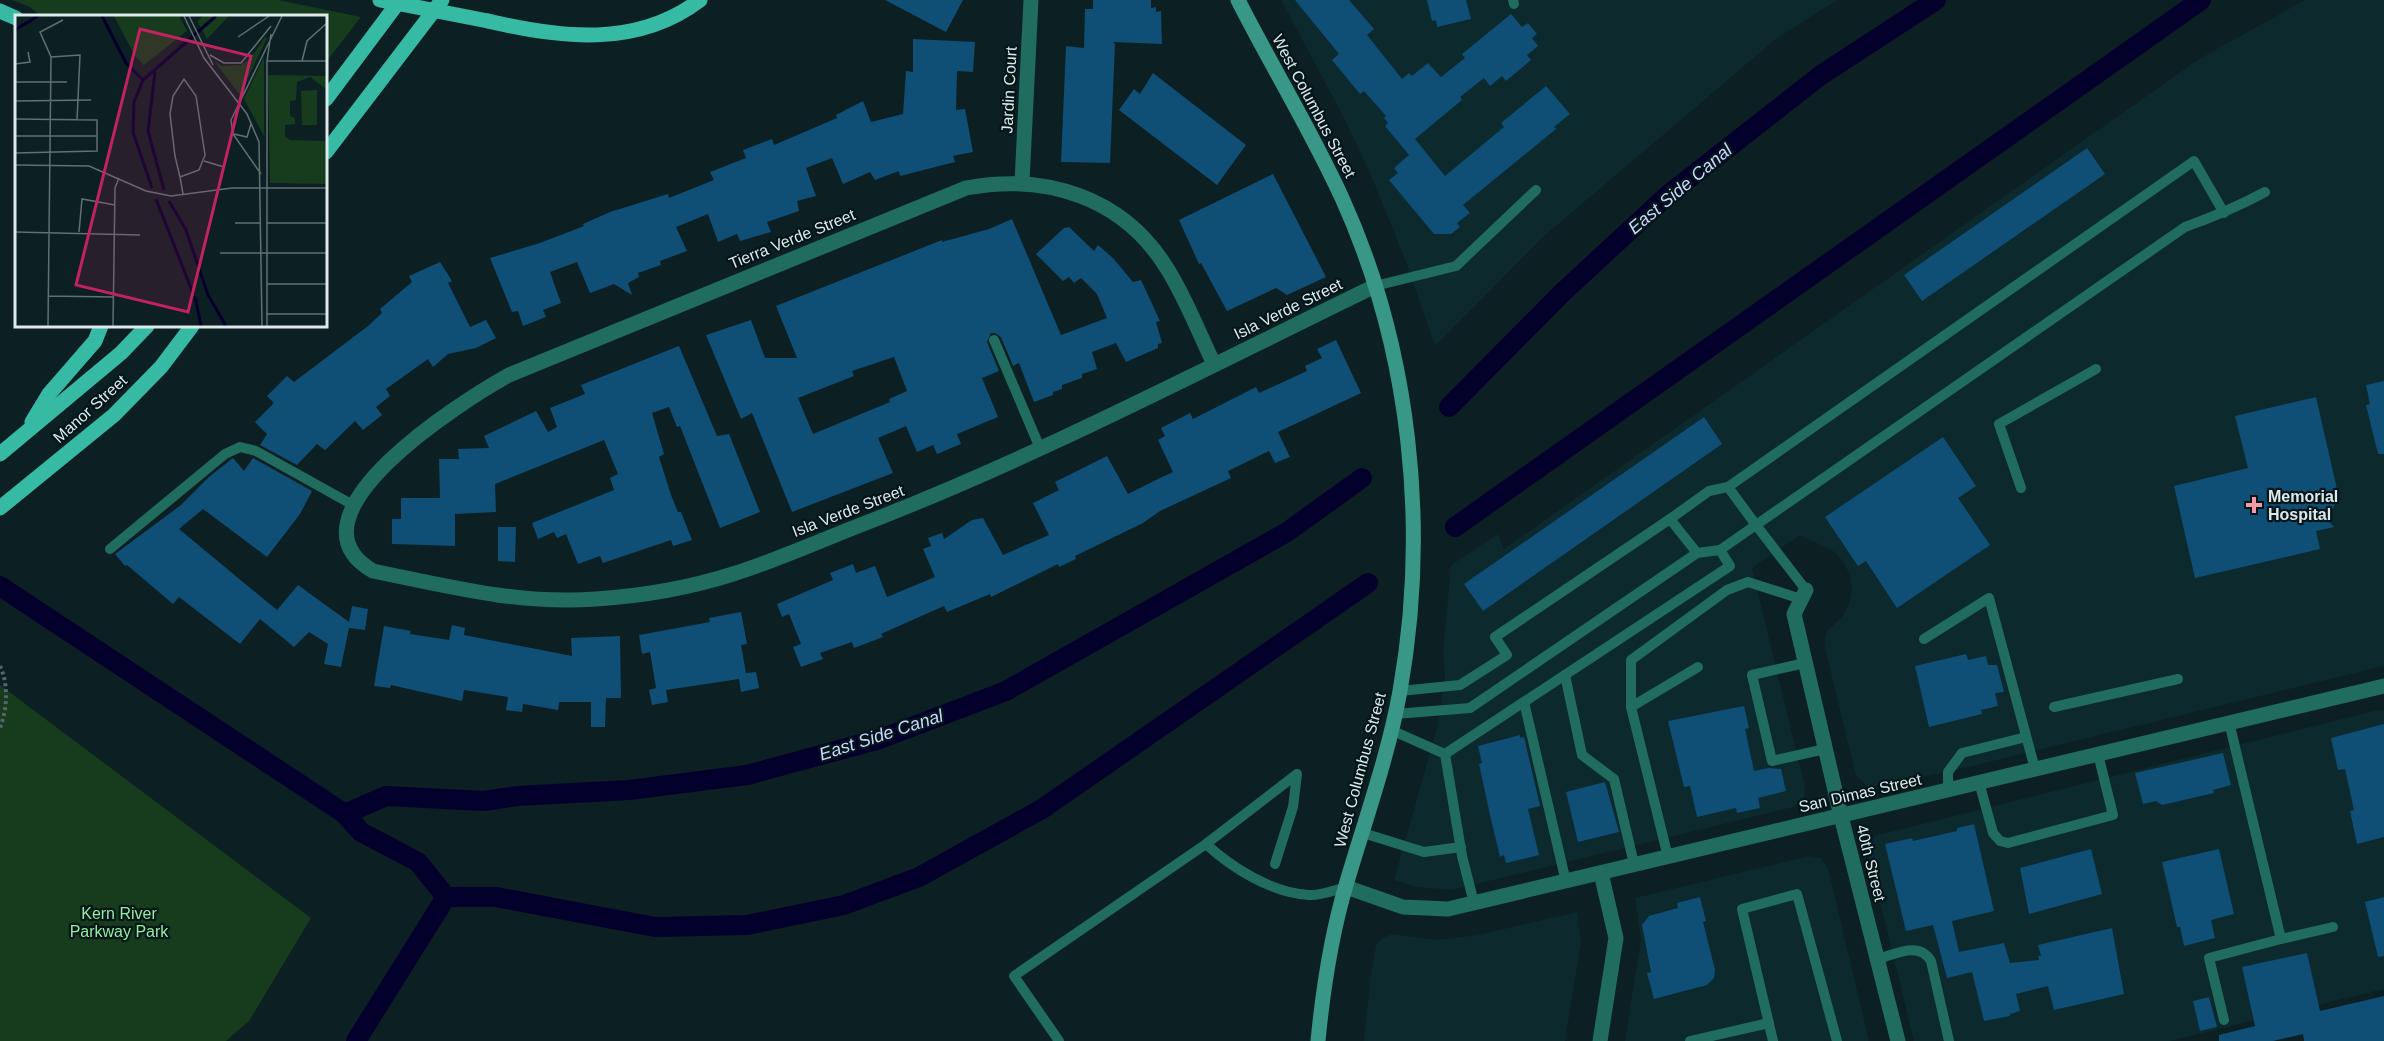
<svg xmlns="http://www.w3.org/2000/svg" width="2384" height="1041" viewBox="0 0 2384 1041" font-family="Arial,sans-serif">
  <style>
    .built { fill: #0c292e }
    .green { fill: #173b1d }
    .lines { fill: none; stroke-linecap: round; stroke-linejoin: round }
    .canal { stroke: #04002c; stroke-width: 20 }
    .building { fill: #0f4e75; fill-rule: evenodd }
    .path { stroke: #556569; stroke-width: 4; stroke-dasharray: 3 3; stroke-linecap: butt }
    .service { stroke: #206d5f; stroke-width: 10 }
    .minor { stroke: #206d5f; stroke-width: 15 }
    .tertiary { stroke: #206d5f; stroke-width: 15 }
    .secondary { stroke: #389786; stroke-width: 15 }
    .primary { stroke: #37baa3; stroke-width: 15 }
    .primary-bridge { stroke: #37baa3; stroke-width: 15 }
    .poi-dot { fill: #f39aa9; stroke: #041619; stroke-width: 2 }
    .labels { text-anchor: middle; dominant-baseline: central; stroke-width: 4.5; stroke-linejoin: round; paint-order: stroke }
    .street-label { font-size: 16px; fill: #dde9eb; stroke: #041619 }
    .poi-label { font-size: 16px; font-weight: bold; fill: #dde9eb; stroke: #041619; text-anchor: start }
    .park-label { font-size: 16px; fill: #93ee9e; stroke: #041619 }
    .water-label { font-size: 18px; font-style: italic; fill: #ccd6fe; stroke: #041619 }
    .inset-river { fill: none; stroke: #04002c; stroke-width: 3 }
    .inset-road { fill: none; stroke: #607073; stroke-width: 1.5 }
    .view { fill: #c32262; fill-opacity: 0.15; stroke: #c32262; stroke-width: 3 }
    .inset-edge { fill: none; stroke: #dde9eb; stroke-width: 3 }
  </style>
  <rect width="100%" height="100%" fill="#0c1f23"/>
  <!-- built -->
  <g class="built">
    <path d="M1281,0H1837L1776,39L1543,237L1435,346L1406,262L1370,173L1343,116Z"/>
    <path d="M2305,0H2384V666L1948,772L1868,787L1856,776L1824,644L1827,631L1842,617L1849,604L1852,590L1850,576L1844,563L1835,552L1800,535L1752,568L1805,787L1804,798L1793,807L1452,890L1417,887L1394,880L1437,728L1445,675L1443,653L1451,565L1498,534L1504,549L2199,59Z"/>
    <path d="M2378,710L2384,711V989L2170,1041H1914L1868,853L1870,841L1874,836Z"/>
    <path d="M1809,856L1820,858L1828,868L1869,1041H1625L1641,939L1635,898Z"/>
    <path d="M1577,912L1581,942L1565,1041H1364L1370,981L1376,945L1381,939L1392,934L1437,940L1478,935Z"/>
  </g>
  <!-- green -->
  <g class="green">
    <path d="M12,0H278L361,17L326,62V16H40L30,7Z"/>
    <path d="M0,685L311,918L249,1021L226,1041H0Z"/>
  </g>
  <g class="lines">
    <!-- canal -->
    <g class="canal">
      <path d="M1449,407L1562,293L1669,194L1821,75L1936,0"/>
      <path d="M1455,527L2201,0"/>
      <path d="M0,586L345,814L361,832L418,862L446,897"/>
      <path d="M345,814L386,796L484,801L517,796L629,790L747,775L880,739L1006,691L1287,532L1362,478"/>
      <path d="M446,897H496L655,927L747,925L844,905L919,877L1042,809L1368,583"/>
      <path d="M356,1041L446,897"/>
    </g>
  </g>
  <!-- building -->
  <g class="building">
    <path d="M885,0H963L946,32Z"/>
    <path d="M1093,0H1151V8L1156,7V12L1161,11L1162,44L1113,42L1115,44L1110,163L1061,162L1066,46L1084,48L1085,9H1093Z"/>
    <path d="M1295,0H1349L1374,29L1367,35L1402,79L1409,73L1412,76L1428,63L1441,77L1465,58L1462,54L1511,14L1522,27L1528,23L1537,34L1532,38L1538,46L1527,55L1531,60L1506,81L1502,76L1490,86L1484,78L1460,97L1462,100L1415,139L1445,176L1504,127L1501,123L1546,86L1570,114L1554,127L1556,129L1463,205L1470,213L1457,223L1460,227L1451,234H1434L1389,180L1398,173L1394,168L1409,155L1385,126L1388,123L1384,118L1386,116L1364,91L1360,94L1332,60L1339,54Z"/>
    <path d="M1427,0H1466L1471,19L1437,27L1436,20L1432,21Z"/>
    <path d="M913,39L975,42L973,72L957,71L956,110L965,109L973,152L953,156L955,162L900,176L899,171L875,180L870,172L843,184L832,158L806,168L816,196L797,201L799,211L767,222L771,232L740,241L737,234L718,242L708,214L676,227L687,251L660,261L661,265L638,273L639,277L628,283L632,295L614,284L590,293L577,262L550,272L561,303L543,310L546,317L523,326L518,311L512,312L490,258L540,243L584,226L583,224L610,212L668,194L669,198L714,180L710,172L746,158L743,150L772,139L774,145L837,118L836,115L863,101L871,122L903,114L906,71L913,72Z"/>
    <path d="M1153,73L1246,145L1217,185L1119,110L1134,89L1140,94Z"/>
    <path d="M2087,148L2105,174L1922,301L1904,275Z"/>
    <path d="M1273,174L1326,277L1287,295L1276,288L1227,311L1201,263L1199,264L1179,220Z"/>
    <path d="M1012,219L1061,335L1107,318L1097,294L1081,278L1074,283L1069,277L1063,281L1036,254L1064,228L1069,227L1094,251L1098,245L1113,258L1133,282L1141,280L1160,321L1156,322L1162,343L1158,344V348L1126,362L1116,343L1092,352L1097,369L1082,374V378L1062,385V389L1053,392V395L1034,402L1019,363L1013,366L1001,337L995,333H991L987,342L999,371L982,378L998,417L957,434L961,444L937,454L933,445L917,452L906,426L878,438L893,473L792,512L752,413L741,419L706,335L751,320L765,358H797L776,306L942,240V242L989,229ZM894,357L907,391L889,399L890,402L813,434L798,398L854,376L852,371Z"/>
    <path d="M440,262L452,281L448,283L470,327L486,320L496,338L476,348L448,354L433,367L428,359L386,389L390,396L376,407L382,415L363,430L355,421L325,450L317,444L297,465L260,445L267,434L255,422L274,403L267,396L287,376L294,382L368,326L382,313L380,309L412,282L409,276Z"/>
    <path d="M1336,340L1361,393L1278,432L1290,457L1275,463L1269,451L1228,471L1231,478L1160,511L1143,523L1075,556L1076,559L1059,567L1058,564L991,597L990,594L947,612L944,606L881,634L883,637L854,648L852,642L820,653L823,659L801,667L793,647L801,644L789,614L782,617L777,604L833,580L830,573L853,564L856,573L875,566L887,597L935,577L923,549L931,546L928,538L942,533L944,539L972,520L983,518L1003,555L1049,535L1033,503L1059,490L1055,482L1107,456L1128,494L1160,478L1173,472L1158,440L1165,436L1161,428L1190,413L1193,419L1256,387L1259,393L1307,371L1305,366L1322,358L1317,349Z"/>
    <path d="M679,346L717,436L729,434L760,512L720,528L680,426L677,427L669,407L652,413L664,454L659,457L671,495L678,512H681L692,540L673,546L671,540L603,563L600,556L578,564L566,534L557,538L554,532L538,539L532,523L614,490L610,478L618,474L604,440L495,484L496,512L455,514V546L392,544V519H401V498H440L439,459H459L458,449L489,448L484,436L536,411L548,432L557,427L550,408L585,394L581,385Z"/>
    <path d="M2384,381V454H2378L2366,405L2370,404L2366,385Z"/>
    <path d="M2316,397L2337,489L2332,491L2335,504L2327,519L2334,527L2316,531L2320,549L2195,578L2174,486L2248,468L2235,416Z"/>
    <path d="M1704,417L1722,444L1483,611L1464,584Z"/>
    <path d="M1943,437L1976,486L1958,498L1990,545L1897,608L1866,561L1858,566L1825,517Z"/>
    <path d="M233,458L244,471L253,458L312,491L300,514L267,557L203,509L179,529L277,610L298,585L349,622L352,606L368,609L365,630L349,628L341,667L324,664L328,644L309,632L294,647L260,619L240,644L179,597L173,604L127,565L125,566L115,554L181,505L209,477Z"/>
    <path d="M498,527H516L515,562L498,561Z"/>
    <path d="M741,612L747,644L741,645L746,673L756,672L759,688L741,692L739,679L706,684L666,690L668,702L652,705L649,690L656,688L650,652L642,654L639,635L710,622L709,618Z"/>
    <path d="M452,625L465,628L464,635L572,656L571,638L620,636L621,698H606L605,727H591V702H559L558,710L523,704L522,712L506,710L508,697L464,690L462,701L391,685L390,688L374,686L384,626L411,631L410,634L449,640Z"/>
    <path d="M1966,654L1968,660L1986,656L1988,665H1997L2004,692L1995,693L1998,706L1981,710L1982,714L1929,727L1915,666Z"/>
    <path d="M1744,706L1749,728L1745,729L1754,771L1769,768L1781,769L1786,791L1758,798L1760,808L1737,813L1736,808L1697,817L1690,786L1684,787L1668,721Z"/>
    <path d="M2384,724V837L2357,844L2350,811L2354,810L2345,769L2338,770L2331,738Z"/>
    <path d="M1520,735V738L1524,737L1540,806L1528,809L1539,855L1506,863L1504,855L1500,857L1490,815L1479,764L1482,763L1478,746Z"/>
    <path d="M2223,753L2231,785L2213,790L2214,793L2162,805L2156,801L2143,804L2135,773Z"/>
    <path d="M1605,782L1619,832L1578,842L1566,792Z"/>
    <path d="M1974,824L1994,911L1952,921L1959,952L2004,943L2010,963L2039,960L2038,956H2041L2038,945L2112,928L2124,994L2054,1010L2048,986L2016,994L2020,1011L2010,1014V1016L1984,1021L1972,972L1947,978L1933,925L1906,931L1885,844L1912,838L1913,841L1957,831V828Z"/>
    <path d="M2091,849L2102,894L2029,914L2020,868Z"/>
    <path d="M2219,849L2234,914L2211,920L2215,938L2184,946L2180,927H2177L2162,862Z"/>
    <path d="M1700,897L1706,921L1703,922L1715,970L1714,978L1707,985L1654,999L1647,973L1651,972L1642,925L1649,916L1678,908L1677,903Z"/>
    <path d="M2384,897V956L2378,957L2365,902Z"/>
    <path d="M2307,953L2320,1011L2384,996V1041H2304L2303,1034L2273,1041H2219V1035L2255,1026L2242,967Z"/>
    <path d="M2209,997L2217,1027L2200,1031L2193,1001Z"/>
  </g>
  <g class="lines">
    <!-- path -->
    <path class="path" d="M0,666C9,685 7,709 0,728"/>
    <!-- service -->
    <g class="service">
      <path d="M1513,0L1514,4"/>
      <path d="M2224,213L2194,161L1728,487L1756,525L2185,227C2213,217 2239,206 2265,192"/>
      <path d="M1375,286L1456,266L1536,190"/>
      <path d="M994,340L1040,448"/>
      <path d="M2021,488L1999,424L2096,369"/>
      <path d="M1670,519L1709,491L1728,487"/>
      <path d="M110,549L225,454L240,447L256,451L353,505"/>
      <path d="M1924,639L1989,598L2035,769"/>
      <path d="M1805,663L1752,675L1772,761L1825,749"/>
      <path d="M1565,675L1582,755L1614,779L1634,864"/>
      <path d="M1400,691L1460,685L1507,655L1495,637L1670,519L1697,553"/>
      <path d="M1524,702L1566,882"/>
      <path d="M1631,707L1698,667"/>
      <path d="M2054,707L2178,679"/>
      <path d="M1395,714L1470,708L1697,553L1720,550"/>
      <path d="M2229,722L2281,939L2333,927"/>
      <path d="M1391,730L1445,754"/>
      <path d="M1979,782L1993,833L2000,841L2008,843L2113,815L2098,754"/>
      <path d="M1948,790V772L1962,753L2026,737"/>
      <path d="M1363,833L1424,852L1461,847"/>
      <path d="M1206,844L1297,774L1293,807L1275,864"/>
      <path d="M1668,857L1631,707V660L1727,590L1748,582L1801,599"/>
      <path d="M1474,903L1462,856L1445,754L1730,566L1720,550L1756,525L1806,590"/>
      <path d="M1877,959C1896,954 1919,941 1931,961L1949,1041"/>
      <path d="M2224,1020L2209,958L2281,939"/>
      <path d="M1059,1041L1014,976L1206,844C1232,868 1272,893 1309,895C1320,896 1335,890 1346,887"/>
      <path d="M1690,1041L1769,1023"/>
      <path d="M1773,1041L1742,909L1797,894L1837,1041"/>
    </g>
    <!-- minor -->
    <g class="minor">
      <path d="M1022,182L1031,0"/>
      <path d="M1214,364C1199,333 1186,299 1168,270C1124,197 1046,173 966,188L509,375C464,400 278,516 373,571C447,586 520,605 596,599C641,596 689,588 733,574C775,561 817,542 858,526C1035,458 1204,369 1375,286"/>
      <path d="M1806,590L1794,614L1841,816L1898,1041"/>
      <path d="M1600,1041L1616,938L1601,873"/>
    </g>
    <!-- tertiary -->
    <path class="tertiary" d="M1346,887L1403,907L1448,909L2384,686"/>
    <!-- secondary -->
    <path class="secondary" d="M1238,0C1272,67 1311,130 1342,198C1411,350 1429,528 1400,691C1388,757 1365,820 1346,885C1331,936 1323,989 1318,1041"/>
    <!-- primary -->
    <g class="primary">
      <path d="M0,11L16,18"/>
      <path d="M488,21C560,38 637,48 700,0"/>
      <path d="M326,99L400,0"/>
      <path d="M326,152L442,0"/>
      <path d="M32,422L49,394L95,341L101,326"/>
      <path d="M0,454L121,353L147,326"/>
      <path d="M0,508L114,415L161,367L192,326"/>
    </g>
    <!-- primary-bridge -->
    <path class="primary-bridge" d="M380,0L488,21"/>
  </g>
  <!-- markers -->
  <path class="poi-dot" d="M2251 496h6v6h6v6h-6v6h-6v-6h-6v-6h6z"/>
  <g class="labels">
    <!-- street labels -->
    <g class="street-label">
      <text transform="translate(1009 90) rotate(-87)">Jardin Court</text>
      <text transform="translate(1314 106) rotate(62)">West Columbus Street</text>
      <text transform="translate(792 239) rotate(-22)">Tierra Verde Street</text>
      <text transform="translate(1288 309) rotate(-26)">Isla Verde Street</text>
      <text transform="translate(90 409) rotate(-42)">Manor Street</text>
      <text transform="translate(848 511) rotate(-21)">Isla Verde Street</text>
      <text transform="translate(1360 770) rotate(-75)">West Columbus Street</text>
      <text transform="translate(1860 793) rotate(-13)">San Dimas Street</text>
      <text transform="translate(1871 863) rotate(76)">40th Street</text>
    </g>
    <!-- poi labels -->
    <g class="poi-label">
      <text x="2268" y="496">Memorial<tspan x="2268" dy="18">Hospital</tspan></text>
    </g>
    <!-- park labels -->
    <g class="park-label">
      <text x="119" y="913">Kern River<tspan x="119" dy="18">Parkway Park</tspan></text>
    </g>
    <!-- water labels -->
    <g class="water-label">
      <text transform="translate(1680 189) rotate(-40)">East Side Canal</text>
      <text transform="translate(881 735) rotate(-18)">East Side Canal</text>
    </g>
  </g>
  <!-- overview -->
  <g transform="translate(15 15)">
    <rect width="312" height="312" fill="#0c1f23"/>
    <path d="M99,1H164L172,16L129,50L120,41ZM188,1H214L192,24L182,6ZM250,22L252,23L225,80L199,46L207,51L226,50L235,44ZM249,42V117L250,123L229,84ZM253,60L311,61V74L295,62L282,67L281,85L275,86V101L280,103V109L270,110V121L275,125L312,126V169L255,168ZM302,75V110H287L286,76Z" fill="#173b1d"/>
    <path class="inset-river" d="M87,1L111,48L128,65M0,15L23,1M140,57L133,116L149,175M137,173L118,117L119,87L128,65L201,1M141,184L181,286L186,311M154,186L171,215L193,280L211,311"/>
    <path class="inset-road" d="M169,1L189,43L232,99L244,127L247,311M174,1L198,50M223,22L254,1M195,40L209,48H226L256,11M36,42L65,40L62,105M252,46H312M287,46L292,26L312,8M0,49L15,47L13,37M0,67H52M0,86L76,85M0,104L82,105V136L0,138M219,119L232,122L236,109M0,121H82M189,146L209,152M0,150L74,151L131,176L156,181L217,173H312M246,159L218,119L216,105L267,1M165,162L184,155L190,140L181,81L169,64L158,81L155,99L159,133L160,141L165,162L168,179M220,208H246M252,208H312M0,217L125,220M64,217L67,184L100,190M205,238H312M252,269H312M33,281L99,282M251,299H312M33,311L36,42L25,17L48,5M98,311L100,173L104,163M252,311V46L256,19"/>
    <path class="view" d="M125,14L236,41L173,297L61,270Z"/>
    <rect width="312" height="312" class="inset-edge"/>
  </g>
</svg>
